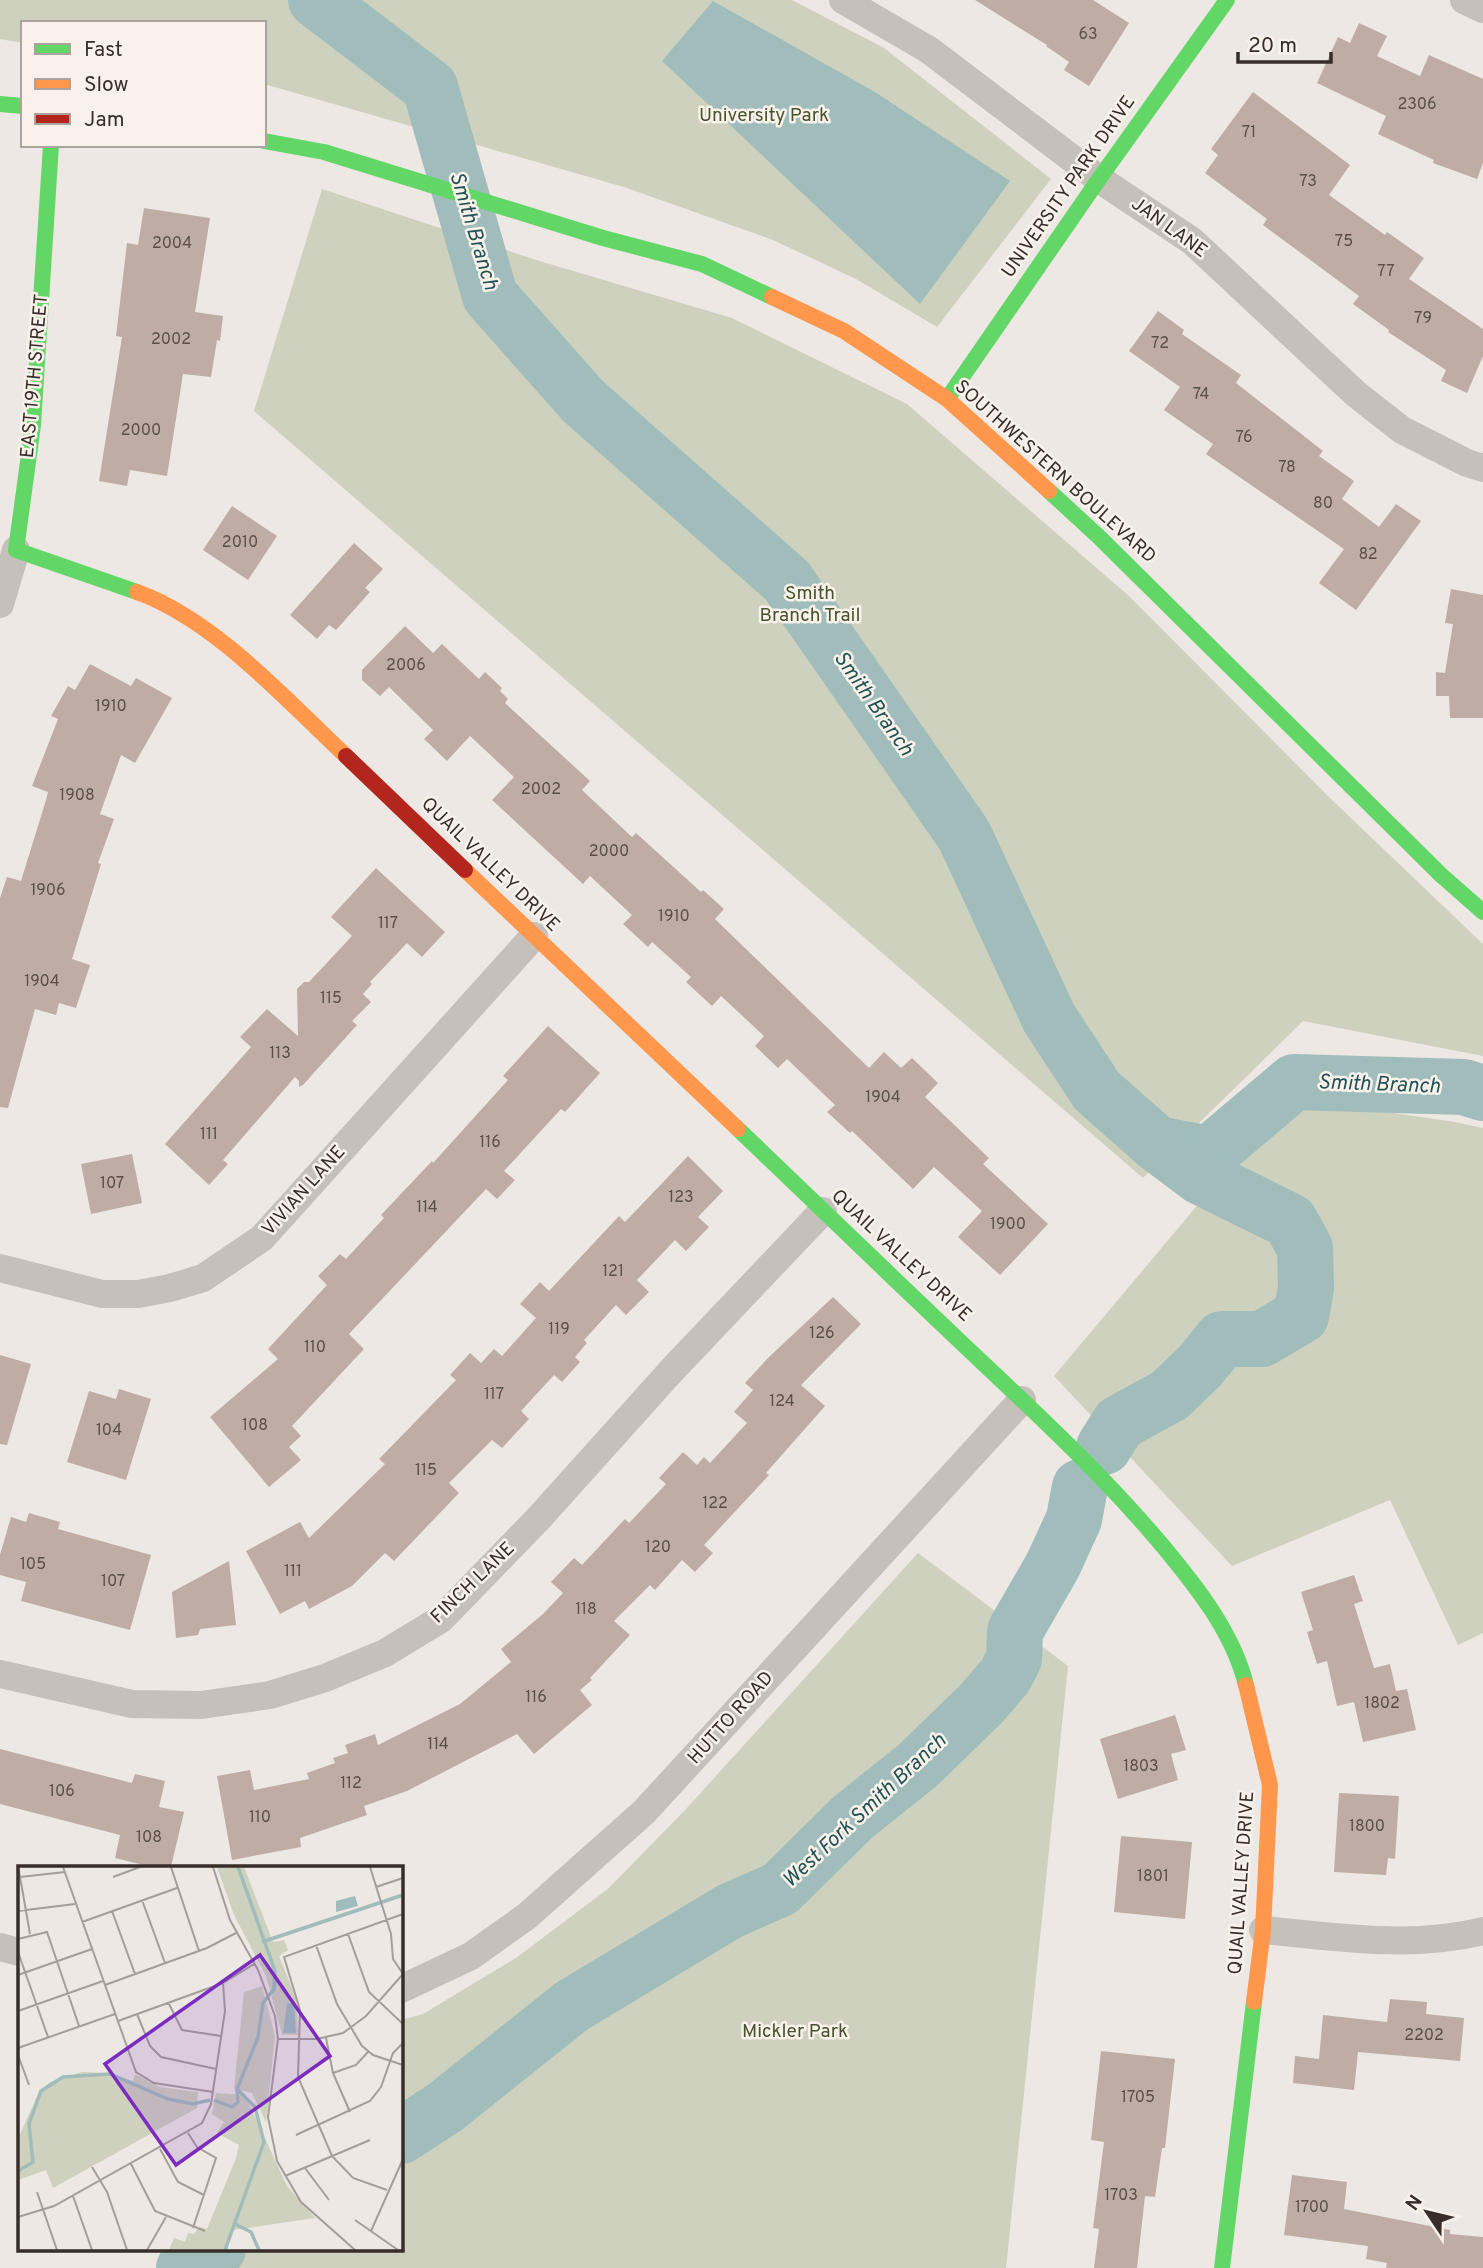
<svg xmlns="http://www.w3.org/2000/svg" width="1483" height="2268" viewBox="0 0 1483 2268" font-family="Overpass,sans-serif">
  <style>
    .green { fill: #ced1be }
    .water { fill: #a0bdbc }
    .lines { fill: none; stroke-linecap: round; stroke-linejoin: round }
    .river { stroke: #a0bdbc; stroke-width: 56 }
    .building { fill: #bfada5 }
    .street { stroke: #c6c0bb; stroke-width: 28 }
    .fast { stroke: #63d668; stroke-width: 16 }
    .slow { stroke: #ff974d; stroke-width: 16 }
    .jam { stroke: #b3261e; stroke-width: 16 }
    .labels { text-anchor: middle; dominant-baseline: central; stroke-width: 5; stroke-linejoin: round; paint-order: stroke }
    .number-label { font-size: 16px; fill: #594e49 }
    .park-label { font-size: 19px; fill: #46532f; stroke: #f9f2eb }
    .street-label { font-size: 19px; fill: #372e2a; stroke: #f9f2eb }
    .water-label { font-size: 21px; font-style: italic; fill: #225255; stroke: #f9f2eb }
    .inset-river { fill: none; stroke: #a0bdbc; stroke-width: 3.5 }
    .inset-road { fill: none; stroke: #a49e99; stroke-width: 2 }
    .view { fill: #7b2cbf; fill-opacity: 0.15; stroke: #7b2cbf; stroke-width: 3.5 }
    .inset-edge { fill: none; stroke: #372e2a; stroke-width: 3.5 }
  </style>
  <rect width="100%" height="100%" fill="#ede8e3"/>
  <!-- green -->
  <g class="green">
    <path d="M0,0H792L884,48L1051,179L937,327L856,279L773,240L624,187L264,84V23H23V43L0,39Z"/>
    <path d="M322,189L536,260L732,318L907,404L1129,596L1330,798L1483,944V1056L1303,1021L1143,1178L254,411Z"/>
    <path d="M1337,1105L1455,1122L1483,1128V1633L1458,1645L1390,1500L1232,1566L1054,1376L1280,1107Z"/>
    <path d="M918,1553L1068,1666L1006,2268H156L181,2249H401V2020L423,2014L516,1958L609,1888L686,1809Z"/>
  </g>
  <!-- water -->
  <path class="water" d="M713,1L875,92L1010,181L920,304L662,61Z"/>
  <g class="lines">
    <!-- river -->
    <g class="river">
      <path d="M316,0L430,87L490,296L583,401L787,581L964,835L1049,1018L1097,1091L1157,1144L1209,1154L1294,1082L1464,1087L1483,1093"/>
      <path d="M1104,1447L1119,1423L1170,1395L1200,1366L1222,1339H1262L1301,1316L1306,1288L1305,1248L1290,1221L1201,1177L1161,1147"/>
      <path d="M401,2136L444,2108L572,2006L730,1911L780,1889L852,1818L917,1766L982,1703L1005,1676L1014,1659L1015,1631L1053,1565L1074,1519L1080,1487"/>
      <path d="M184,2268L218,2249"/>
    </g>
  </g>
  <!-- building -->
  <g class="building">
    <path d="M975,0H1093L1129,23L1089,86L1064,70L1069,62L1046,46L1047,45Z"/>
    <path d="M1359,23L1387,36L1377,56L1420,76L1429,55L1483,79V163L1477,179L1433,163L1434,160L1378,134L1386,116L1317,83L1338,37L1350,43Z"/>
    <path d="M1253,92L1350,165L1329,195L1385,235L1387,232L1424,258L1409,279L1483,329V356L1467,393L1441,381L1446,370L1388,332L1389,330L1353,304L1359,296L1263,225L1267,219L1205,173L1218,155L1211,149Z"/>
    <path d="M144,208L210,218L195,312L223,316L220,341L217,340L211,377L183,374L167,476L130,470L127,486L99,481L122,337L116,336L127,243L138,245Z"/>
    <path d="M1158,311L1184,330L1182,334L1241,375L1236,383L1323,451L1319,456L1354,481L1342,499L1379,527L1396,504L1421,521L1356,610L1319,583L1344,549L1206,454L1213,444L1164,410L1180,387L1129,351Z"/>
    <path d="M232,506L277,536L248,580L203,550Z"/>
    <path d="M354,543L383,569L365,588L370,592L336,630L329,625L317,639L290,615Z"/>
    <path d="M1451,589L1483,595V718H1450L1449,696H1436V672L1445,673L1453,624L1445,623Z"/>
    <path d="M405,626L433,653L442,644L479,679L485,672L502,688L500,691L508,699L505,703L590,781L582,790L632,837L636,833L701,892L703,890L724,909L715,919L869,1068L884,1052L901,1068L912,1058L938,1083L925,1097L989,1158L983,1164L1048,1224L1000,1275L958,1237L982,1211L934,1167L913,1189L852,1131L850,1133L827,1112L835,1105L787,1059L778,1068L755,1046L764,1036L721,996L712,1006L686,982L691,977L652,942L648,947L623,924L632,915L590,876L583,884L492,800L514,777L470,736L447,761L424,739L433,730L389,687L380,696L362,680V670Z"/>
    <path d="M90,664L131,686L136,678L172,698L135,763L121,755L100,814L114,819L98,863L101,864L72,959L90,965L76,1008L59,1003L56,1015L35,1009L8,1108L0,1107V898L7,877L21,881L46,800L48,792L32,786L58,719L51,716L68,686L75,690Z"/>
    <path d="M376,868L445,932L422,957L407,943L370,982L372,984L363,994L371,1002L352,1021L357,1025L303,1085L299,1087V1081L295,1077L223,1160L228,1164L209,1185L165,1144L251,1047L240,1037L267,1009L298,1036L297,989L304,982H309L352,936L331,917Z"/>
    <path d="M548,1026L600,1073L565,1112L561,1109L504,1171L515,1180L497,1199L486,1189L349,1334L364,1349L292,1426L301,1436L289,1447L301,1460L269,1487L210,1417L278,1359L268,1349L327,1285L318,1276L340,1254L346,1259L384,1218L381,1215L432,1161L433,1163L508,1080L503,1076Z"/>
    <path d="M132,1154L142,1203L91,1214L81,1164Z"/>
    <path d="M688,1156L723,1191L698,1217L709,1227L686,1251L675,1240L637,1280L649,1292L626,1315L616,1305L584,1340L587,1343L575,1357L580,1362L562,1382L554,1375L521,1411L529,1419L502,1448L492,1440L449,1483L459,1493L394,1561L385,1553L352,1586L309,1609L305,1601L280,1614L246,1551L300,1522L309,1538L385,1464L379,1459L456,1380L450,1375L470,1353L481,1363L494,1349L502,1356L536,1318L520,1304L540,1282L549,1291L619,1216L625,1222Z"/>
    <path d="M833,1297L861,1324L801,1385L825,1406L766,1473L769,1475L704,1545L713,1553L695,1572L682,1560L655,1590L650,1585L614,1621L630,1635L590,1678L592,1680L580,1690L592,1705L534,1754L517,1734L407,1791L364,1806L367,1815L300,1838L301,1847L232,1860L217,1776L250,1770L254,1790L309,1779L307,1773L335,1763L333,1758L348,1753L345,1745L375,1734L378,1745L460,1704L511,1662L501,1649L543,1614L563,1593L551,1582L574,1558L582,1565L625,1519L629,1523L666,1484L659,1478L683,1452L697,1465L704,1457L710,1463L747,1423L734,1412L753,1390L745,1383L769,1357Z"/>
    <path d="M0,1355L31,1364L7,1445L0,1444Z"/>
    <path d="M119,1389L151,1399L126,1480L67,1462L89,1391L116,1399Z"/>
    <path d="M29,1513L60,1522L58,1529L151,1555L130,1630L21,1601L26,1582L0,1575V1555L11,1517L26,1522Z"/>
    <path d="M229,1561L236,1625L200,1629L198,1635L176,1638L172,1592Z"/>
    <path d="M1354,1575L1363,1601L1354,1604L1374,1668L1390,1664L1396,1691L1407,1689L1416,1730L1363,1742L1354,1702L1337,1706L1327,1661L1317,1664L1307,1632L1313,1630L1301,1592Z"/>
    <path d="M1175,1715L1186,1750L1171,1754L1178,1780L1118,1799L1100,1739Z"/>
    <path d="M0,1749L132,1783L135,1774L165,1781L159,1807L184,1812L171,1867H152L115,1858L120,1835L0,1804Z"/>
    <path d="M1339,1793L1399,1796L1395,1859L1388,1858L1386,1875L1334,1872Z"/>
    <path d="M1121,1836L1192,1842L1185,1919L1114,1912Z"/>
    <path d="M1390,1999L1427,2002L1426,2014L1464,2018L1460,2061L1358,2052L1354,2090L1293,2083L1295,2056L1319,2059L1323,2015L1387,2022Z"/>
    <path d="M1101,2051L1175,2059L1165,2148H1162L1155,2197L1145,2196L1137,2268H1094L1099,2229L1093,2228L1104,2142L1091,2140Z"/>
    <path d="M1292,2175L1347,2182L1344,2209L1450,2230V2234L1483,2237V2268H1386L1387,2263L1366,2259L1368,2246L1284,2235Z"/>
  </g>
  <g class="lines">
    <!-- street -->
    <g class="street">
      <path d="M843,0L929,50L1099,179L1192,241L1356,394L1402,430L1467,463L1483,468"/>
      <path d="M1464,0L1483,9"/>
      <path d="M0,604L16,550"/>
      <path d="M0,1268L102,1294H138L170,1288L203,1278L262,1238L534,936"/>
      <path d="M0,1674L132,1704L201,1705L270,1695L325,1678L385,1653L441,1619L538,1519L672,1370L823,1211"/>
      <path d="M1263,1930C1337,1937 1410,1949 1483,1931"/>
      <path d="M0,1947L19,1952"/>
      <path d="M401,1989L471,1956L527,1916L644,1812L1022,1400"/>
    </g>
    <!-- fast -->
    <g class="fast">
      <path d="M0,104L23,106"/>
      <path d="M264,141L324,152L603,238L702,264L772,297"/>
      <path d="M51,145L33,425L16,550L137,592"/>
      <path d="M947,399L1099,179L1227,0"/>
      <path d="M1049,491L1098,536L1441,875L1483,912"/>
      <path d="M738,1129C815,1203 891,1276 968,1349C1035,1412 1103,1475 1162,1545C1196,1586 1233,1632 1246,1685"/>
      <path d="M1222,2268L1254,2002"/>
    </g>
    <!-- slow -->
    <g class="slow">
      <path d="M772,297L844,331L947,399L1049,491"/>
      <path d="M137,592C215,620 286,700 346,756"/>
      <path d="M465,870L738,1129"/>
      <path d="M1246,1685L1270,1785L1263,1930L1254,2002"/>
    </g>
    <!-- jam -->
    <path class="jam" d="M346,756L465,870"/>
  </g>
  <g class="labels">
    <!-- number labels -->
    <g class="number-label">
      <text x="1088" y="35">63</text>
      <text x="1417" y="105">2306</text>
      <text x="1249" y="133">71</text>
      <text x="1308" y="182">73</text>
      <text x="1344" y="242">75</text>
      <text x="172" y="244">2004</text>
      <text x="1386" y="272">77</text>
      <text x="1423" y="319">79</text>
      <text x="171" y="340">2002</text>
      <text x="1160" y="344">72</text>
      <text x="1201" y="395">74</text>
      <text x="141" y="431">2000</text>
      <text x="1244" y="438">76</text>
      <text x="1287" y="468">78</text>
      <text x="1323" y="504">80</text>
      <text x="240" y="543">2010</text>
      <text x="1368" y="555">82</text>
      <text x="406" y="666">2006</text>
      <text x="111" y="707">1910</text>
      <text x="541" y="790">2002</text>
      <text x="77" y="796">1908</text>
      <text x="609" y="852">2000</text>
      <text x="48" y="891">1906</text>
      <text x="674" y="917">1910</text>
      <text x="388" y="924">117</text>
      <text x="42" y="982">1904</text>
      <text x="331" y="999">115</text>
      <text x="280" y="1054">113</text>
      <text x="883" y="1098">1904</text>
      <text x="209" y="1135">111</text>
      <text x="490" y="1143">116</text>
      <text x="112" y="1184">107</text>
      <text x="681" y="1198">123</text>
      <text x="427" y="1208">114</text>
      <text x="1008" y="1225">1900</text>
      <text x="613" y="1272">121</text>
      <text x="559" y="1330">119</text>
      <text x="822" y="1334">126</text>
      <text x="315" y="1348">110</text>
      <text x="494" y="1395">117</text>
      <text x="782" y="1402">124</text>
      <text x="255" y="1426">108</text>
      <text x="109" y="1431">104</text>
      <text x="426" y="1471">115</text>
      <text x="715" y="1504">122</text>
      <text x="658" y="1548">120</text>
      <text x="33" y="1565">105</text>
      <text x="293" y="1572">111</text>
      <text x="113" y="1582">107</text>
      <text x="586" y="1610">118</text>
      <text x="536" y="1698">116</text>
      <text x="1382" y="1704">1802</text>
      <text x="438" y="1745">114</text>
      <text x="1141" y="1767">1803</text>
      <text x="351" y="1784">112</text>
      <text x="62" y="1792">106</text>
      <text x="260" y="1818">110</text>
      <text x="1367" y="1827">1800</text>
      <text x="149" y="1838">108</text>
      <text x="1153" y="1877">1801</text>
      <text x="1424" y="2036">2202</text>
      <text x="1138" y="2098">1705</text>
      <text x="1121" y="2196">1703</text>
      <text x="1312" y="2208">1700</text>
    </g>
    <!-- park labels -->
    <g class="park-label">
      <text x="764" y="116">University Park</text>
      <text x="810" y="594">Smith<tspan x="810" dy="22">Branch Trail</tspan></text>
      <text x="795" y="2032">Mickler Park</text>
    </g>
    <!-- street labels -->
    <g class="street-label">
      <text transform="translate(1069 187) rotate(-55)">UNIVERSITY PARK DRIVE</text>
      <text transform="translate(1169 228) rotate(36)">JAN LANE</text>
      <text transform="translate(35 376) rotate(-85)">EAST 19TH STREET</text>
      <text transform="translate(1055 472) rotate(42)">SOUTHWESTERN BOULEVARD</text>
      <text transform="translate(490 865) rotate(44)">QUAIL VALLEY DRIVE</text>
      <text transform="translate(304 1191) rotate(-48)">VIVIAN LANE</text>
      <text transform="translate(901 1256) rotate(43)">QUAIL VALLEY DRIVE</text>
      <text transform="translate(473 1583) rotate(-44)">FINCH LANE</text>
      <text transform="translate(731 1718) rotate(-48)">HUTTO ROAD</text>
      <text transform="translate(1242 1883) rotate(-86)">QUAIL VALLEY DRIVE</text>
    </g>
    <!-- water labels -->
    <g class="water-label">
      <text transform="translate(473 231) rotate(73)">Smith Branch</text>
      <text transform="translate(873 704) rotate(55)">Smith Branch</text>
      <text transform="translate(1379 1085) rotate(2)">Smith Branch</text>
      <text transform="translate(865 1811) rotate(-43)">West Fork Smith Branch</text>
    </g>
  </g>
  <!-- overview -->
  <g transform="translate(18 1866)">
    <rect width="385" height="385" fill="#ede8e3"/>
    <path d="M199,1H226L255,76L266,74L270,84L261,90L278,132L280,169H264L248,110L216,49ZM244,120L257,170L248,256L234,227L216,223L226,126ZM64,206L90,207L115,215L117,208L142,221L180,226L179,242L35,322L28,304L0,314V273L21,226L32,216ZM198,227L227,229L269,320L297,352L215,364L209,384H151L156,372L167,376L170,367L176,368L181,361L189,363L218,292L221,279L199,267L206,256L194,248Z" fill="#ced1be"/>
    <path d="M337,30L340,40L318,46V35ZM269,137L276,138L278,167H265Z" fill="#a0bdbc"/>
    <path class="inset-river" d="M244,76L385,29M196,234L214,241L220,236L219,223M0,305L15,296L11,258L23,225L45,211L92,208L150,233L175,238L192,234M215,357L233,366L241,384M207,384L246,276L237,241L219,223L240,171L245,137L256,123L257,105L220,1"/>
    <path class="inset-road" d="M45,1L118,206L136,217L195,226M153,1L181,85M195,1L212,54L240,104L257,150L260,173L250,251L259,295L283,336L337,384M352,1L373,68L375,93L385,108M1,5L12,68M2,11L47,6M95,11L122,1M358,21L385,12M124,34L147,97M0,45L57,38M94,45L117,108M64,56L159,22M330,68L351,126L385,158M0,73L29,66L61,160M298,79L319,138L344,180L355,189L385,199M0,86L30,171M0,109L74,83M87,119L189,82L218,67M150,136L164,164L203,170M0,145L85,115M119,148L132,180L143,191L198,203M100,155L205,117L236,98M308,172L315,207L332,246M260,173H299L325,167L348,150L385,108M0,182L97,148M0,189L11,219M315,207L338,199L350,186M170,267L179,281L198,292L175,362M278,269L352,235L363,221L375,187L385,177M142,283L160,316L186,329M113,298L137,345L187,365M74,301L89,326L109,384M287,302L311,334M267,310L352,274M369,324L335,312L314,290L280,211L282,144L266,91L385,48M19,326L39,384M55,330L74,384M0,351L36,340L184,257L193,238L207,145L205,117M337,354L380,384M353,365L385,293M129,384L148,351"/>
    <path class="view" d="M242,89L312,190L158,299L87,198Z"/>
    <rect width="385" height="385" class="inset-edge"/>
  </g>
  <!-- legend -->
  <rect x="21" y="21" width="245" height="126" fill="#f9f2eb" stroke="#aba49e" stroke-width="2"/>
  <rect x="35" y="44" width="35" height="10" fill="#63d668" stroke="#aba49e" stroke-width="2"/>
  <text x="84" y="56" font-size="21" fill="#372e2a">Fast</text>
  <rect x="35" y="79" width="35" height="10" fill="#ff974d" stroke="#aba49e" stroke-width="2"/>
  <text x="84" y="91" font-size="21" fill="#372e2a">Slow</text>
  <rect x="35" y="114" width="35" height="10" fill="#b3261e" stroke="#aba49e" stroke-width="2"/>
  <text x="84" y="126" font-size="21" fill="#372e2a">Jam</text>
  <!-- north arrow -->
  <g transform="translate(1427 2212) rotate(305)" stroke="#f9f2eb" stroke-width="5" paint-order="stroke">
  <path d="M0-5L12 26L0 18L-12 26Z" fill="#372e2a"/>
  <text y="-10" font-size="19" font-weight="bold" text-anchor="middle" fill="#372e2a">N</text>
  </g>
  <!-- scale -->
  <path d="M1238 52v10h93v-10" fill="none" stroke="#372e2a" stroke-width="3.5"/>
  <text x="1248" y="52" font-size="21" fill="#372e2a" stroke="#f9f2eb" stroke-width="5" paint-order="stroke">20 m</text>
</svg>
